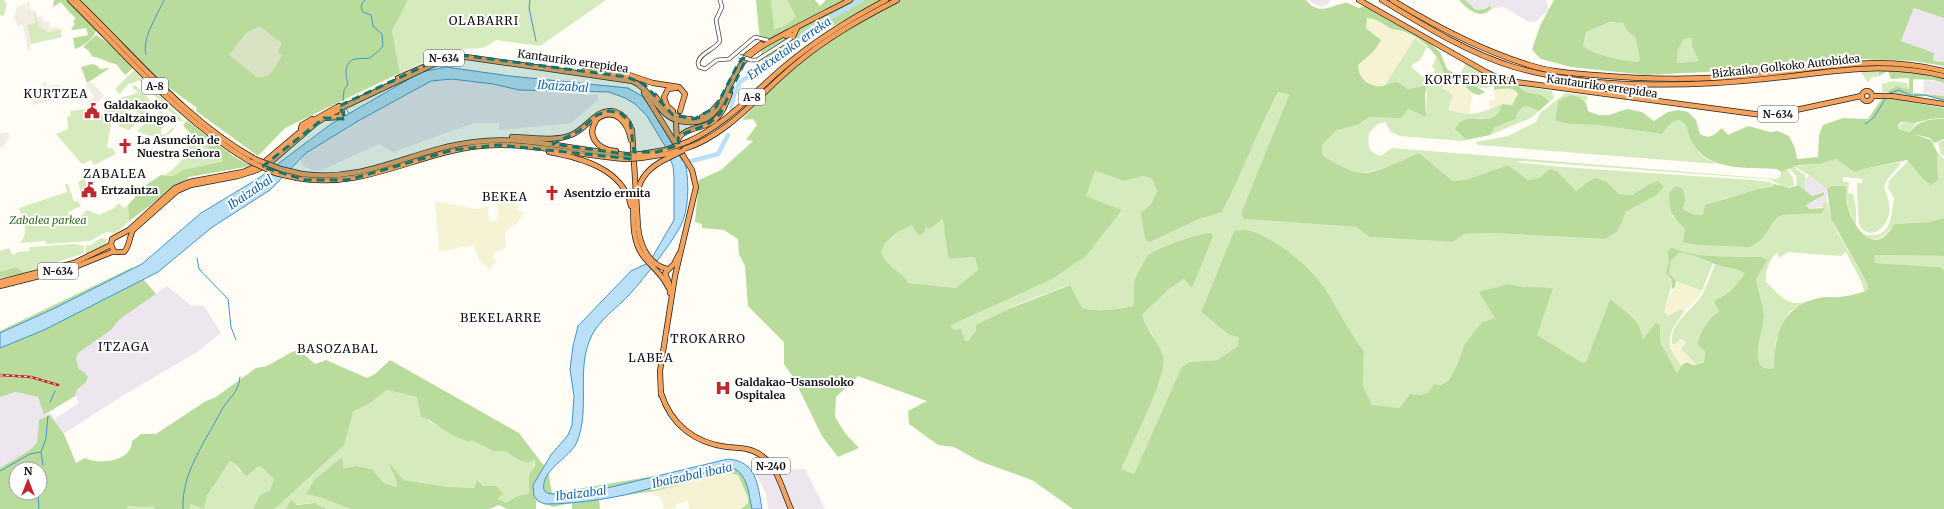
<svg xmlns="http://www.w3.org/2000/svg" width="1944" height="509" viewBox="0 0 1944 509" font-family="Merriweather,serif">
  <style>
    .industrial { fill: #eee6ef }
    .farmland { fill: #f6f3d4 }
    .green { fill: #d5ebbd }
    .forest { fill: #b9dc9c; fill-rule: evenodd }
    .cemetery { fill: #d9e3c4 }
    .plaza { fill: #f1ede2 }
    .water { fill: #b9e0f7; stroke: #3f96cf }
    .lines { fill: none; stroke-linecap: round; stroke-linejoin: round }
    .stream { stroke: #3f96cf; stroke-width: 1 }
    .river { stroke: #b9e0f7; stroke-width: 4.5 }
    .minor-casing { stroke: #444; stroke-width: 4.5 }
    .highway-casing { stroke: #222; stroke-width: 6 }
    .minor { stroke: #fff; stroke-width: 3 }
    .highway { stroke: #f5a25d; stroke-width: 4.5 }
    .rail-casing { stroke: #c4262e; stroke-width: 2.5 }
    .rail { stroke: #fff; stroke-width: 1; stroke-dasharray: 3; stroke-linecap: butt }
    .minor-bridge-casing { stroke: #444; stroke-width: 4.5; stroke-linecap: butt }
    .highway-bridge-casing { stroke: #222; stroke-width: 6; stroke-linecap: butt }
    .minor-bridge { stroke: #fff; stroke-width: 3 }
    .highway-bridge { stroke: #f5a25d; stroke-width: 4.5 }
    .marked { fill: #0f766e; fill-opacity: 0.2; stroke: #0f766e; stroke-width: 3; stroke-dasharray: 8 5; stroke-linejoin: round }
    .labels { text-anchor: middle; dominant-baseline: central; stroke-width: 4; stroke-linejoin: round; paint-order: stroke }
    .shield { fill: #fff; stroke: #585858; stroke-width: 1 }
    .shield-label { font-size: 10px; font-weight: bold; fill: #111 }
    .street-label { font-size: 11px; fill: #111; stroke: #fff }
    .poi-label { font-size: 11px; font-weight: bold; fill: #111; stroke: #fff; text-anchor: start }
    .park-label { font-size: 11px; font-style: italic; fill: #2f6b1f; stroke: #fff }
    .neighbourhood-label { font-size: 12px; letter-spacing: 1px; fill: #111; stroke: #fff }
    .water-label { font-size: 12px; font-style: italic; fill: #1768a6; stroke: #fff }
  </style>
  <rect width="100%" height="100%" fill="#fffdf5"/>
  <!-- industrial -->
  <g class="industrial">
    <path d="M1309,0H1331L1328,4L1322,7L1316,5Z"/>
    <path d="M1465,0H1546L1549,10L1536,21L1531,22L1527,21L1511,11L1503,7L1491,9L1490,6L1485,9L1476,10Z"/>
    <path d="M1914,8L1944,18V62L1933,61L1901,41Z"/>
    <path d="M452,79L493,84L519,90L598,95V100L571,123L499,130V123H474L393,152L379,144L322,170L313,171L304,166L300,160L306,153L358,121L431,81Z"/>
    <path d="M1924,80L1944,83V96L1923,93Z"/>
    <path d="M1809,175L1827,189V202L1822,203V207L1809,209L1806,205L1817,200L1822,192L1812,196L1806,192L1804,181Z"/>
    <path d="M167,286L190,305L204,306L221,333L197,352L122,396L0,475V397L16,392L38,397L44,415L50,413L54,419L79,403L75,396L77,390L86,382L79,369L76,359L78,353L111,330L120,319Z"/>
    <path d="M805,469L825,509H768L766,494L756,474L758,472Z"/>
  </g>
  <!-- farmland -->
  <g class="farmland">
    <path d="M1367,18H1372L1392,29L1406,33L1415,38L1384,86L1376,87L1364,81L1358,73L1357,65L1374,51L1377,35L1366,28Z"/>
    <path d="M1450,77L1459,81L1468,91L1473,94L1469,115L1447,110L1442,88Z"/>
    <path d="M1510,88L1517,91L1519,94L1512,105L1502,104L1490,109L1488,101L1495,99L1494,90Z"/>
    <path d="M435,201L476,209L488,206L489,221H497L499,203L519,201L517,211L524,212L519,221L505,232L506,248L495,252L493,258L496,260L490,270L479,260L474,245L439,252Z"/>
    <path d="M1676,281L1702,291L1698,298L1684,312L1681,309L1668,316L1664,312L1666,301L1675,287Z"/>
    <path d="M1680,339L1686,342L1681,349L1696,364L1686,362L1681,366L1670,345L1676,344Z"/>
    <path d="M728,473L738,475L748,498V503L741,509H689L688,501L677,504L676,508L664,509L661,497L653,495L652,491L679,485L695,478L719,476Z"/>
  </g>
  <!-- green -->
  <g class="green">
    <path d="M0,0H5V2L7,3L4,16L0,15Z"/>
    <path d="M408,0H606L540,46L496,40C479,53 477,46 458,50C438,54 419,65 400,73L392,31Z"/>
    <path d="M771,0H787L796,17L786,25L773,29Z"/>
    <path d="M29,8L30,12L35,11L39,26L48,32L64,28L61,30L62,37L31,44L27,25L34,12L29,13Z"/>
    <path d="M1616,22L1623,23L1629,33L1635,37L1640,60L1637,62C1618,59 1599,57 1583,46L1586,32L1608,23Z"/>
    <path d="M1415,38L1427,47L1420,60L1413,64L1411,67L1427,80L1435,70L1432,66L1437,56L1442,65L1443,71L1450,77L1442,88L1453,95L1448,110C1474,117 1478,114 1502,104L1500,113L1487,119L1481,118L1457,124V132L1466,140L1461,141L1400,136L1391,132L1385,122L1378,124L1369,133C1368,146 1367,152 1381,156L1392,148L1776,179L1780,177L1781,172L1787,169L1793,178L1794,186C1784,190 1776,181 1767,179L1522,161L1515,162L1563,167L1753,180L1770,182L1774,184L1773,187L1758,189L1720,200L1704,215H1695L1683,209L1685,200L1672,216L1685,229L1772,226L1777,218L1782,215L1814,213L1824,208L1822,207V203L1827,202L1831,219L1835,228L1868,285L1867,292H1864L1862,283L1846,252L1841,256L1788,252L1779,258L1777,252C1770,259 1765,271 1766,282C1780,294 1786,307 1805,302L1789,312L1776,340L1774,368C1744,373 1765,330 1764,315C1763,303 1758,291 1756,279L1768,260L1762,257C1736,256 1695,259 1672,247L1667,252L1669,261L1666,273C1674,283 1671,288 1667,299C1665,304 1666,308 1664,312L1668,316L1681,309L1684,312C1677,321 1667,335 1670,346C1672,353 1678,359 1681,366L1677,374L1660,342L1643,339C1639,318 1629,309 1607,306L1586,363H1583L1537,335L1526,287L1508,284L1497,288L1496,318L1482,322L1477,328L1464,345L1458,363L1449,380L1441,385L1434,384L1428,393L1419,395L1410,394L1399,408L1372,406L1363,386L1364,351L1350,333L1323,286L1312,272L1234,231L1201,312L1229,335L1240,337L1238,346L1217,360L1189,362L1181,368L1134,474L1122,469L1163,357L1152,334L1144,323L1142,315L1169,289L1184,279L1192,287L1213,237L1211,233C1201,232 1156,248 1148,255C1146,257 1137,275 1135,279C1131,288 1137,297 1132,306C1117,310 1097,312 1082,308L1069,285C1035,298 991,310 968,341H965L953,331L951,325L991,305L1118,215L1122,210L1085,196L1095,171L1124,181L1144,176L1152,179L1157,191L1151,204L1150,242L1197,220L1222,212C1243,173 1257,131 1277,92L1289,95L1241,213L1244,219L1356,227L1370,237L1417,240L1453,242L1464,234L1492,233L1605,239L1617,232L1626,212L1655,196L1648,185L1632,195L1619,194L1607,182L1589,181L1576,191L1557,171L1550,169L1539,178L1528,180L1508,165L1468,179L1453,181L1419,153C1403,160 1373,175 1356,172C1344,169 1332,161 1322,155V145L1336,131L1359,124L1369,117H1381L1408,109L1426,117L1427,85L1408,89C1396,83 1398,79 1384,86Z"/>
    <path d="M1692,38V47L1699,61L1677,63L1678,50L1684,39Z"/>
    <path d="M1466,63L1498,81L1494,82L1493,86C1476,91 1473,85 1459,76Z"/>
    <path d="M134,70L184,121H179L139,80L131,84L129,83L120,94L115,89Z"/>
    <path d="M1860,70H1879V76L1871,78L1868,83Z"/>
    <path d="M1892,81L1907,83L1909,90C1900,88 1895,83 1887,92H1882V84Z"/>
    <path d="M1515,84L1552,91L1554,98L1551,101L1541,95L1526,92Z"/>
    <path d="M135,85L173,123L146,101H143L141,103L142,106L164,126L161,130V134L165,135L172,128H174C168,142 147,136 137,131L146,122L145,119L126,102H122L121,107L137,122L129,130L120,127L117,121L121,118L117,114L111,118L106,110L110,106L112,107L120,98L138,93L132,87Z"/>
    <path d="M1566,93L1588,96L1586,102L1582,98L1558,101L1555,121L1569,124L1597,125L1662,134L1671,123L1678,120C1691,125 1690,143 1700,154C1704,158 1711,161 1717,164L1478,145L1476,143V142L1508,136L1536,122L1540,113Z"/>
    <path d="M1527,106L1539,111L1531,118L1490,135L1495,127L1516,119L1517,113L1523,107Z"/>
    <path d="M86,109L89,117L99,112L111,124L107,148H112L116,154L94,165L91,160L83,164L80,162L56,134L68,129L67,117L71,116L70,111Z"/>
    <path d="M1903,123H1916L1909,133L1900,129L1899,126Z"/>
    <path d="M191,135L203,143L223,161L183,170L173,176L165,175C181,164 189,154 191,135Z"/>
    <path d="M1944,140V156L1941,155L1938,142Z"/>
    <path d="M1937,152L1944,159V218L1929,222L1894,224C1887,234 1875,246 1863,234C1891,241 1891,218 1894,198L1888,188L1889,181L1908,161L1922,178L1938,180Z"/>
    <path d="M1836,159L1854,172L1868,168L1902,162L1887,180L1884,187C1887,197 1891,203 1889,214C1887,227 1870,242 1860,226C1858,223 1857,189 1857,183H1862L1863,179L1843,177V182H1849L1848,193L1853,194L1856,208V227L1848,208L1846,186H1832L1827,189L1806,173L1793,166L1820,164Z"/>
    <path d="M1792,166L1805,175L1806,180L1804,181L1806,192L1797,185L1796,176L1789,168Z"/>
    <path d="M85,178L87,190L81,193L78,182Z"/>
    <path d="M65,184H68L74,202L78,201L81,206L68,212L71,224L74,223L87,210L99,215L114,208L119,203L124,208L128,205L129,221L116,233L106,232L90,241L46,244L45,241L20,243C30,231 23,220 19,208L67,192Z"/>
    <path d="M944,218L950,259L975,257L978,270L957,288L907,283C901,270 889,270 881,252L886,242L899,231L912,225L924,229L927,227L930,229Z"/>
    <path d="M101,238L107,239L106,245L86,254V245H91Z"/>
    <path d="M75,244L84,246V253L25,273L16,267L0,272V251L9,248L12,254L15,255L17,252L29,251L30,247Z"/>
    <path d="M1679,253L1695,255L1713,263L1702,291L1676,281L1669,273L1671,261Z"/>
    <path d="M1874,255L1944,256V270L1939,267L1874,263Z"/>
    <path d="M1715,264L1740,269L1746,274L1731,291L1720,297L1719,312C1708,318 1698,332 1697,345L1705,351L1704,361L1696,364L1681,349L1686,342L1680,339L1676,344H1672C1669,323 1692,311 1702,295C1707,286 1711,274 1715,264Z"/>
    <path d="M387,390L417,397L429,421L466,441H473L493,451H505L519,460L528,463L535,458C534,471 528,477 529,493L517,496L506,504L497,499L477,481L474,488L448,487L404,480L389,463L398,487L384,483L372,469L357,466L344,468L342,457L315,479L320,497L350,509H327L315,503L289,505L286,509H273L285,500L350,421L353,412L370,403Z"/>
    <path d="M230,461H233L240,472L260,466L274,479L270,490L260,495L253,509H189L191,504L204,509L207,496Z"/>
    <path d="M144,505L153,506L154,509H127L128,506L135,507Z"/>
  </g>
  <!-- forest -->
  <g class="forest">
    <path d="M54,0H66L96,30C95,38 82,47 75,49L73,38L88,35L86,28L73,30L71,29L75,24L73,21L76,19L71,13L63,18L70,13L61,2L53,7Z"/>
    <path d="M76,0H408L392,31L400,73L285,128L258,156L196,111L198,105L197,108L149,73Z"/>
    <path d="M756,0H771L774,29L786,25L796,17L787,0H815L820,6L826,0H884L762,62Z"/>
    <path d="M901,0H1306C1318,15 1329,7 1344,3C1349,2 1355,7 1359,8L1365,6L1428,41L1440,52L1447,69L1485,92L1479,95C1469,93 1468,88 1460,82C1455,78 1449,76 1443,71C1441,56 1420,37 1405,32C1400,30 1395,30 1390,28C1383,24 1375,18 1367,18L1366,28L1381,40L1374,51L1358,65C1358,78 1369,88 1383,86C1387,85 1391,82 1395,82C1399,82 1404,87 1408,89L1427,85L1425,95L1426,117L1408,109L1401,118L1369,117L1359,124L1336,131L1322,145V155C1334,162 1351,174 1366,173C1380,171 1405,159 1419,153L1453,181L1468,179L1508,165L1528,180L1539,178L1550,169L1557,171L1576,191L1589,181L1597,178L1607,182L1619,194L1632,195L1648,185L1658,181L1664,187L1655,196L1626,212L1617,232L1605,239L1492,233L1464,234L1453,242L1417,240L1370,237L1356,227L1244,219L1241,213L1289,95L1278,92C1257,131 1243,173 1222,212L1197,220L1150,242L1145,239L1141,213L1151,204L1157,191L1152,179L1144,176L1124,181L1095,171L1086,196L1122,210L1086,256L1074,264L1052,279L951,325L953,330L961,329L965,341H968L976,331V325L1011,308L1070,285L1082,308C1097,312 1117,310 1132,306C1137,297 1131,288 1135,279C1137,275 1146,257 1148,255C1156,248 1201,232 1211,233L1213,237L1192,288L1184,279L1169,289L1142,315C1146,330 1158,341 1163,356C1169,374 1129,448 1122,469L1134,474L1181,368L1189,362L1217,360L1238,346L1239,337L1229,335L1201,312L1234,231C1238,230 1242,230 1246,230C1271,235 1309,265 1323,286C1338,308 1347,330 1364,351L1363,386L1372,405L1399,408L1410,394L1419,395L1428,393L1434,384L1441,385L1449,380L1458,363L1464,345L1477,328L1482,322L1495,318L1479,292L1508,284L1526,287L1553,288L1537,335L1583,363L1586,362L1610,299C1627,315 1638,314 1643,339L1656,323L1660,325V342L1677,373L1681,366L1686,362L1694,365L1704,362L1705,351L1697,345C1699,332 1708,318 1719,312L1714,301L1731,291L1745,274C1737,267 1728,269 1718,265C1703,260 1695,254 1679,253L1671,261L1669,273L1676,281L1675,287L1672,289L1671,279L1666,273L1669,261L1667,252L1672,247C1695,259 1736,256 1762,257L1768,260L1756,279C1758,291 1763,303 1764,315C1765,330 1744,373 1774,368C1774,335 1783,305 1819,298C1826,296 1833,298 1840,297C1849,296 1858,293 1867,291L1868,285L1831,219L1827,189L1832,186H1846C1847,193 1846,201 1848,208C1852,223 1870,252 1887,234C1890,231 1892,227 1894,224L1929,222L1944,218V256L1874,255L1875,263L1939,267L1944,270V509H1073L1032,480L979,461L954,447L938,445L909,424L908,411L927,401L858,376L836,397L835,417L845,433L859,448L838,457L822,436L793,377L784,364V342L748,306L745,266L739,254L738,239L724,230L702,228V224L695,222L699,180L721,170L753,141L746,140L757,125L753,119L743,120L744,117C767,94 790,70 817,51C843,31 872,15 901,0ZM943,219L948,256L950,259L975,257L978,270L956,288L908,283C901,270 889,270 881,252L886,242L899,231L912,225L918,235L923,234L926,227L930,229Z"/>
    <path d="M1459,0H1465L1476,10L1485,9L1490,6L1492,8C1481,21 1468,10 1459,0Z"/>
    <path d="M1554,0H1944V18L1914,8L1901,41L1934,53L1933,61L1944,62V66L1914,61L1830,58L1776,66L1725,71L1646,75L1571,67L1541,59L1532,50L1540,26ZM1610,22L1623,23L1628,32L1635,37L1640,60L1637,62C1618,59 1599,57 1583,46L1586,32ZM1692,38V47L1699,61L1677,63L1678,50L1684,39Z"/>
    <path d="M96,35L112,46L133,68L125,75L116,64C107,63 101,57 93,57L88,50L83,47Z"/>
    <path d="M92,64L98,66L99,69L110,68L87,83L81,67Z"/>
    <path d="M1879,70L1917,73L1944,78V83L1933,80L1913,79V96L1886,92L1896,86L1909,90V78L1891,79L1888,71L1879,76Z"/>
    <path d="M1498,81L1515,84L1526,92L1541,95L1550,101L1539,111L1527,106L1523,107L1517,113L1516,119L1495,127L1490,135L1466,140L1455,129C1462,114 1476,120 1487,119C1491,118 1496,115 1499,113L1502,104L1512,105L1518,94C1513,86 1502,89 1494,90V82Z"/>
    <path d="M1914,93L1944,96V101L1926,96L1914,97Z"/>
    <path d="M1571,95C1582,98 1586,99 1588,111L1598,115H1609L1627,109L1642,112L1654,121L1668,112L1679,110L1688,112L1696,120L1700,134C1710,140 1714,135 1722,128L1728,135L1748,126L1770,132L1778,131L1789,136L1795,148L1797,159L1818,157L1819,135L1823,125L1843,118L1868,119L1883,97L1944,108V118L1930,119L1915,123L1901,122L1898,125L1899,129L1931,140L1937,152L1938,180L1931,185L1922,178L1907,160L1868,168L1854,172L1836,159L1820,164L1798,165L1781,172L1777,169C1748,167 1707,172 1692,142C1687,133 1689,124 1678,120L1671,123L1662,134L1597,125L1569,124L1555,121L1558,101Z"/>
    <path d="M1944,119V139L1934,143L1930,138L1909,133C1919,120 1928,119 1944,119Z"/>
    <path d="M187,121L233,156L251,166L189,177L129,221L128,205L146,185L161,175L173,176L183,170L223,161C211,148 194,139 183,125Z"/>
    <path d="M1774,184L1790,188L1798,185L1812,196L1824,192V195L1806,205L1809,209L1824,208L1822,213L1782,215L1777,218L1761,240L1750,247L1697,245L1683,242L1685,229C1672,216 1669,212 1669,193L1676,186L1683,189L1685,200L1683,209L1695,215H1703L1705,205L1758,189L1773,187Z"/>
    <path d="M16,267L25,273L0,278V272Z"/>
    <path d="M133,267L156,294L120,319L111,330L78,353L76,359L79,369L84,372L88,377L86,382L77,390L75,396L44,415L38,397L16,392L0,397V331Z"/>
    <path d="M299,350L315,364L326,360L367,378L375,374L390,360L519,433L548,471L552,493L740,462L759,509H741L748,503V498L738,475L728,473L719,476L695,478L679,485L655,491L599,499L600,509H572V503L553,507L536,500V509H507L499,505L490,509H350L320,497L306,494L315,479L342,457L344,468L357,466L372,469L384,483L397,487C397,479 391,471 389,463L404,480L448,487L474,488L477,480L483,486H496L503,494L497,499L506,503L517,496L529,493V476L535,465V459L528,463L519,460L505,451H493L473,441H466L452,435L426,418L421,417L417,397L387,390L370,403L353,412L344,445L278,506L273,509H253L260,495L270,490L274,479L260,466L256,468L246,476C241,472 236,462 230,461L207,496L204,509L191,504L189,509H154L153,506C150,507 132,507 128,506L127,509H0V468L29,451L37,443L39,420L50,415L64,434L76,463L85,458C99,465 132,462 132,441L141,434H156L206,401L216,397L256,368L267,366L292,352ZM16,469H40V493H16Z"/>
    <path d="M291,500L297,505L315,503L327,509H286Z"/>
  </g>
  <!-- cemetery -->
  <path class="cemetery" d="M259,26L282,43L278,52L282,55C276,65 271,80 257,77L229,55L246,33Z"/>
  <!-- plaza -->
  <g class="plaza">
    <path d="M29,2L31,11L35,10L37,17L42,16L44,22L49,21L50,28L59,27V30L48,32L39,26L35,11L30,12L29,8V13L34,12L36,23L27,25L31,44L30,50L28,51L23,25L18,26L14,18L17,6L25,4L27,12L26,3Z"/>
    <path d="M91,81L104,96L95,105L86,103L94,97L86,85Z"/>
    <path d="M46,82L47,87L60,84L63,98L33,105L30,91L43,88L42,83Z"/>
    <path d="M8,132L9,138L2,148L0,147V133Z"/>
  </g>
  <!-- water -->
  <path class="water" d="M446,67L510,76L628,88L642,96L649,105L686,167C689,184 689,211 680,227C669,247 645,277 629,295C617,308 601,318 592,335C575,368 591,407 577,442C570,458 540,470 544,490L547,493L552,494L607,488L728,459C757,461 758,486 762,509H752C749,496 748,476 735,469C707,470 677,480 651,488C619,498 578,504 545,504L538,501L534,496L533,485L551,455L568,435L572,425L574,396L570,369L573,346L578,326L631,271L646,264L653,256L674,220V176L673,166L665,146L647,116L635,104L625,98L609,92L519,90L493,84L452,79L431,81L358,121L306,153L270,190L211,228L158,272L44,330L0,348V333L55,308L142,264L201,213L259,178L331,124L421,72Z"/>
  <g class="lines">
    <!-- stream -->
    <g class="stream">
      <path d="M530,0L529,8L536,41"/>
      <path d="M146,54C141,40 158,14 164,0"/>
      <path d="M1889,93L1899,90L1910,95H1925L1944,100"/>
      <path d="M343,101L344,90L348,84C345,75 344,62 355,59C359,58 365,59 369,58C374,56 379,50 383,46L382,34L373,26L371,15L363,12C360,8 361,4 365,0"/>
      <path d="M346,109L349,113"/>
      <path d="M1865,124C1876,119 1879,107 1886,98"/>
      <path d="M197,258L199,269L228,299L231,327L236,340"/>
      <path d="M50,402L55,391"/>
      <path d="M43,465L41,452L46,438L48,416"/>
      <path d="M0,471L30,454L40,452"/>
      <path d="M38,496L39,509"/>
      <path d="M183,509C181,473 206,441 221,411C228,398 239,393 240,377"/>
    </g>
    <!-- river -->
    <g class="river">
      <path d="M731,108L734,95L740,82L790,48L811,28L862,0"/>
      <path d="M684,163L718,154L728,135"/>
    </g>
    <defs>
      <g id="minor">
        <path d="M720,0L722,7L716,20L720,41C715,50 699,53 698,63L699,67L705,69L717,60L729,59L755,37L767,40"/>
        <path d="M751,60H757L793,37"/>
      </g>
      <g id="highway">
        <path d="M70,0C127,56 180,120 249,161"/>
        <path d="M76,0C133,54 185,120 255,159"/>
        <path d="M1359,0L1486,72L1498,78L1516,82L1762,115L1782,113L1861,96"/>
        <path d="M1382,0C1423,25 1468,53 1514,67C1589,89 1687,87 1764,79C1828,73 1879,60 1944,76"/>
        <path d="M1392,0C1435,26 1480,50 1529,65C1550,72 1572,73 1594,75C1650,80 1708,80 1764,74C1829,67 1878,55 1944,71"/>
        <path d="M786,36L790,34L793,37L797,28"/>
        <path d="M743,58L761,44"/>
        <path d="M584,71L629,77"/>
        <path d="M626,74L653,83L679,87L685,94L680,111"/>
        <path d="M398,78L444,58"/>
        <circle cx="1867" cy="96" r="5"/>
        <path d="M644,93L692,170L696,187L675,276L660,371L661,395"/>
        <path d="M655,96C665,109 674,119 691,119"/>
        <path d="M1872,96H1892L1944,104"/>
        <path d="M673,111L667,106L664,97L668,89L676,88"/>
        <path d="M702,117L712,111L719,103"/>
        <path d="M324,118L340,117L342,112L339,106"/>
        <path d="M676,123L677,141"/>
        <path d="M303,131L301,128L302,125L312,119"/>
        <path d="M512,137C530,137 554,142 571,135C588,129 596,106 616,112C625,115 629,122 632,130L638,227C640,245 648,264 667,269"/>
        <path d="M687,142C726,125 753,93 785,66C816,40 850,19 886,0"/>
        <path d="M679,146L678,140C683,127 704,129 714,121C723,113 726,103 730,93"/>
        <path d="M684,149C729,135 761,92 797,63C828,37 862,18 897,0"/>
        <path d="M616,151C598,150 585,136 597,119C615,106 628,123 631,140"/>
        <path d="M549,152C582,158 623,169 631,206"/>
        <path d="M641,154L665,150"/>
        <path d="M641,158L667,154"/>
        <path d="M302,174C368,183 412,149 474,142C526,135 576,151 627,155"/>
        <path d="M297,178C363,190 416,153 480,146C530,141 578,156 627,159"/>
        <path d="M638,192C640,175 653,165 668,158"/>
        <path d="M633,193C634,214 630,240 644,257C652,267 663,275 668,287"/>
        <path d="M114,251L111,245L112,239L129,230L175,188L189,182L243,172L262,164L314,120L337,107"/>
        <path d="M0,282L74,263L111,245"/>
        <path d="M0,286L75,267L112,252H124C130,246 129,237 133,230L177,191L191,185L238,176L257,170L271,162L316,123L341,108L430,66L449,59L466,57L632,81C652,89 658,117 680,121C724,131 724,84 744,61C756,48 773,40 788,32C808,21 829,11 850,0"/>
        <path d="M670,293L669,283L665,273L674,264L679,254"/>
        <path d="M661,393C671,425 695,443 727,447C740,448 752,448 762,456C778,467 783,492 791,509"/>
      </g>
    </defs>
    <!-- minor casing -->
    <use href="#minor" class="minor-casing"/>
    <!-- highway casing -->
    <use href="#highway" class="highway-casing"/>
    <!-- minor -->
    <use href="#minor" class="minor"/>
    <!-- highway -->
    <use href="#highway" class="highway"/>
    <defs>
      <path id="rail" d="M0,375L31,377L58,385"/>
    </defs>
    <!-- rail casing -->
    <use href="#rail" class="rail-casing"/>
    <!-- rail -->
    <use href="#rail" class="rail"/>
    <defs>
      <path id="minor-bridge" d="M739,56L751,60"/>
      <g id="highway-bridge">
        <path d="M665,150L687,142"/>
        <path d="M667,154L677,151"/>
        <path d="M627,155L641,154"/>
        <path d="M668,158L684,150"/>
        <path d="M255,159L281,169L302,174"/>
        <path d="M627,159L641,158"/>
        <path d="M249,161L275,173L297,178"/>
      </g>
    </defs>
    <!-- minor-bridge casing -->
    <use href="#minor-bridge" class="minor-bridge-casing"/>
    <!-- highway-bridge casing -->
    <use href="#highway-bridge" class="highway-bridge-casing"/>
    <!-- minor-bridge -->
    <use href="#minor-bridge" class="minor-bridge"/>
    <!-- highway-bridge -->
    <use href="#highway-bridge" class="highway-bridge"/>
  </g>
  <!-- marked area -->
  <path class="marked" d="M461,55L627,77L644,84L673,115L694,119L716,107L738,64L743,58L746,59L720,114L708,124L683,134L678,138L679,145L657,152H634L630,122L620,113L609,111L597,115L579,131L553,144L632,155V159L499,145L453,150L348,180H305L262,167L324,118L346,119L339,106L439,59Z"/>
  <!-- icons -->
  <defs>
    <symbol id="civic-bare" viewBox="-9 -9 18 18"><path d="M-.6-6.5H3V-4.5H.6V-3L4-1V1h2V6H-6V1h2V-1L-.6-3ZM-1.2 2.5V6h2.4V2.5Z" fill="#c4262e" stroke="#fff" stroke-width="2.5" paint-order="stroke"/></symbol>
    <symbol id="church-bare" viewBox="-9 -9 18 18"><path d="M-1.2-6h2.4v3.5h3.3v2.4h-3.3V6h-2.4V-.1h-3.3v-2.4h3.3Z" fill="#c4262e" stroke="#fff" stroke-width="2.5" paint-order="stroke"/></symbol>
    <symbol id="hospital-bare" viewBox="-9 -9 18 18"><path d="M-5-5h3v3.5h4V-5h3V5h-3V1.5h-4V5h-3Z" fill="#c4262e" stroke="#fff" stroke-width="2.5" paint-order="stroke"/></symbol>
  </defs>
  <g fill-rule="evenodd">
    <use href="#civic-bare" x="81" y="100" width="22" height="22"/>
    <use href="#church-bare" x="114" y="135" width="22" height="22"/>
    <use href="#civic-bare" x="78" y="179" width="22" height="22"/>
    <use href="#church-bare" x="541" y="182" width="22" height="22"/>
    <use href="#hospital-bare" x="712" y="377" width="22" height="22"/>
  </g>
  <g class="labels">
    <!-- shield labels -->
    <g class="shield">
      <rect x="424" y="50" width="40" height="16" rx="3"/>
      <rect x="142" y="78" width="26" height="16" rx="3"/>
      <rect x="739" y="89" width="26" height="16" rx="3"/>
      <rect x="1758" y="106" width="40" height="16" rx="3"/>
      <rect x="38" y="263" width="40" height="16" rx="3"/>
      <rect x="752" y="458" width="38" height="16" rx="3"/>
    </g>
    <g class="shield-label">
      <text x="444" y="58">N-634</text>
      <text x="155" y="86">A-8</text>
      <text x="752" y="97">A-8</text>
      <text x="1778" y="114">N-634</text>
      <text x="58" y="271">N-634</text>
      <text x="771" y="466">N-240</text>
    </g>
    <!-- street labels -->
    <g class="street-label">
      <text transform="translate(573 61) rotate(8)">Kantauriko errepidea</text>
      <text transform="translate(1786 66) rotate(-6)">Bizkaiko Golkoko Autobidea</text>
      <text transform="translate(1602 86) rotate(8)">Kantauriko errepidea</text>
    </g>
    <!-- poi labels -->
    <g class="poi-label">
      <text x="104" y="105">Galdakaoko<tspan x="104" dy="13">Udaltzaingoa</tspan></text>
      <text x="137" y="140">La Asunción de<tspan x="137" dy="13">Nuestra Señora</tspan></text>
      <text x="101" y="190">Ertzaintza</text>
      <text x="564" y="193">Asentzio ermita</text>
      <text x="735" y="382">Galdakao-Usansoloko<tspan x="735" dy="13">Ospitalea</tspan></text>
    </g>
    <!-- park labels -->
    <g class="park-label">
      <text x="48" y="220">Zabalea parkea</text>
    </g>
    <!-- neighbourhood labels -->
    <g class="neighbourhood-label">
      <text x="484" y="20">OLABARRI</text>
      <text x="1471" y="79">KORTEDERRA</text>
      <text x="56" y="93">KURTZEA</text>
      <text x="115" y="173">ZABALEA</text>
      <text x="505" y="196">BEKEA</text>
      <text x="501" y="317">BEKELARRE</text>
      <text x="708" y="338">TROKARRO</text>
      <text x="124" y="346">ITZAGA</text>
      <text x="338" y="348">BASOZABAL</text>
      <text x="651" y="357">LABEA</text>
    </g>
    <!-- water labels -->
    <g class="water-label">
      <text transform="translate(789 48) rotate(-35)">Erletxetako erreka</text>
      <text transform="translate(563 86) rotate(4)">Ibaizabal</text>
      <text transform="translate(250 192) rotate(-34)">Ibaizabal</text>
      <text transform="translate(692 475) rotate(-12)">Ibaizabal ibaia</text>
      <text transform="translate(581 493) rotate(-7)">Ibaizabal</text>
    </g>
  </g>
  <!-- north arrow -->
  <g transform="translate(28 481)"><circle r="19" fill="#ffffff" stroke="#a0a0a0"/>
  <path d="M0-3L7 15L0 10L-7 15Z" fill="#c4262e"/>
  <text y="-6" font-size="11" font-weight="bold" text-anchor="middle" fill="#111111">N</text>
  </g>
</svg>
